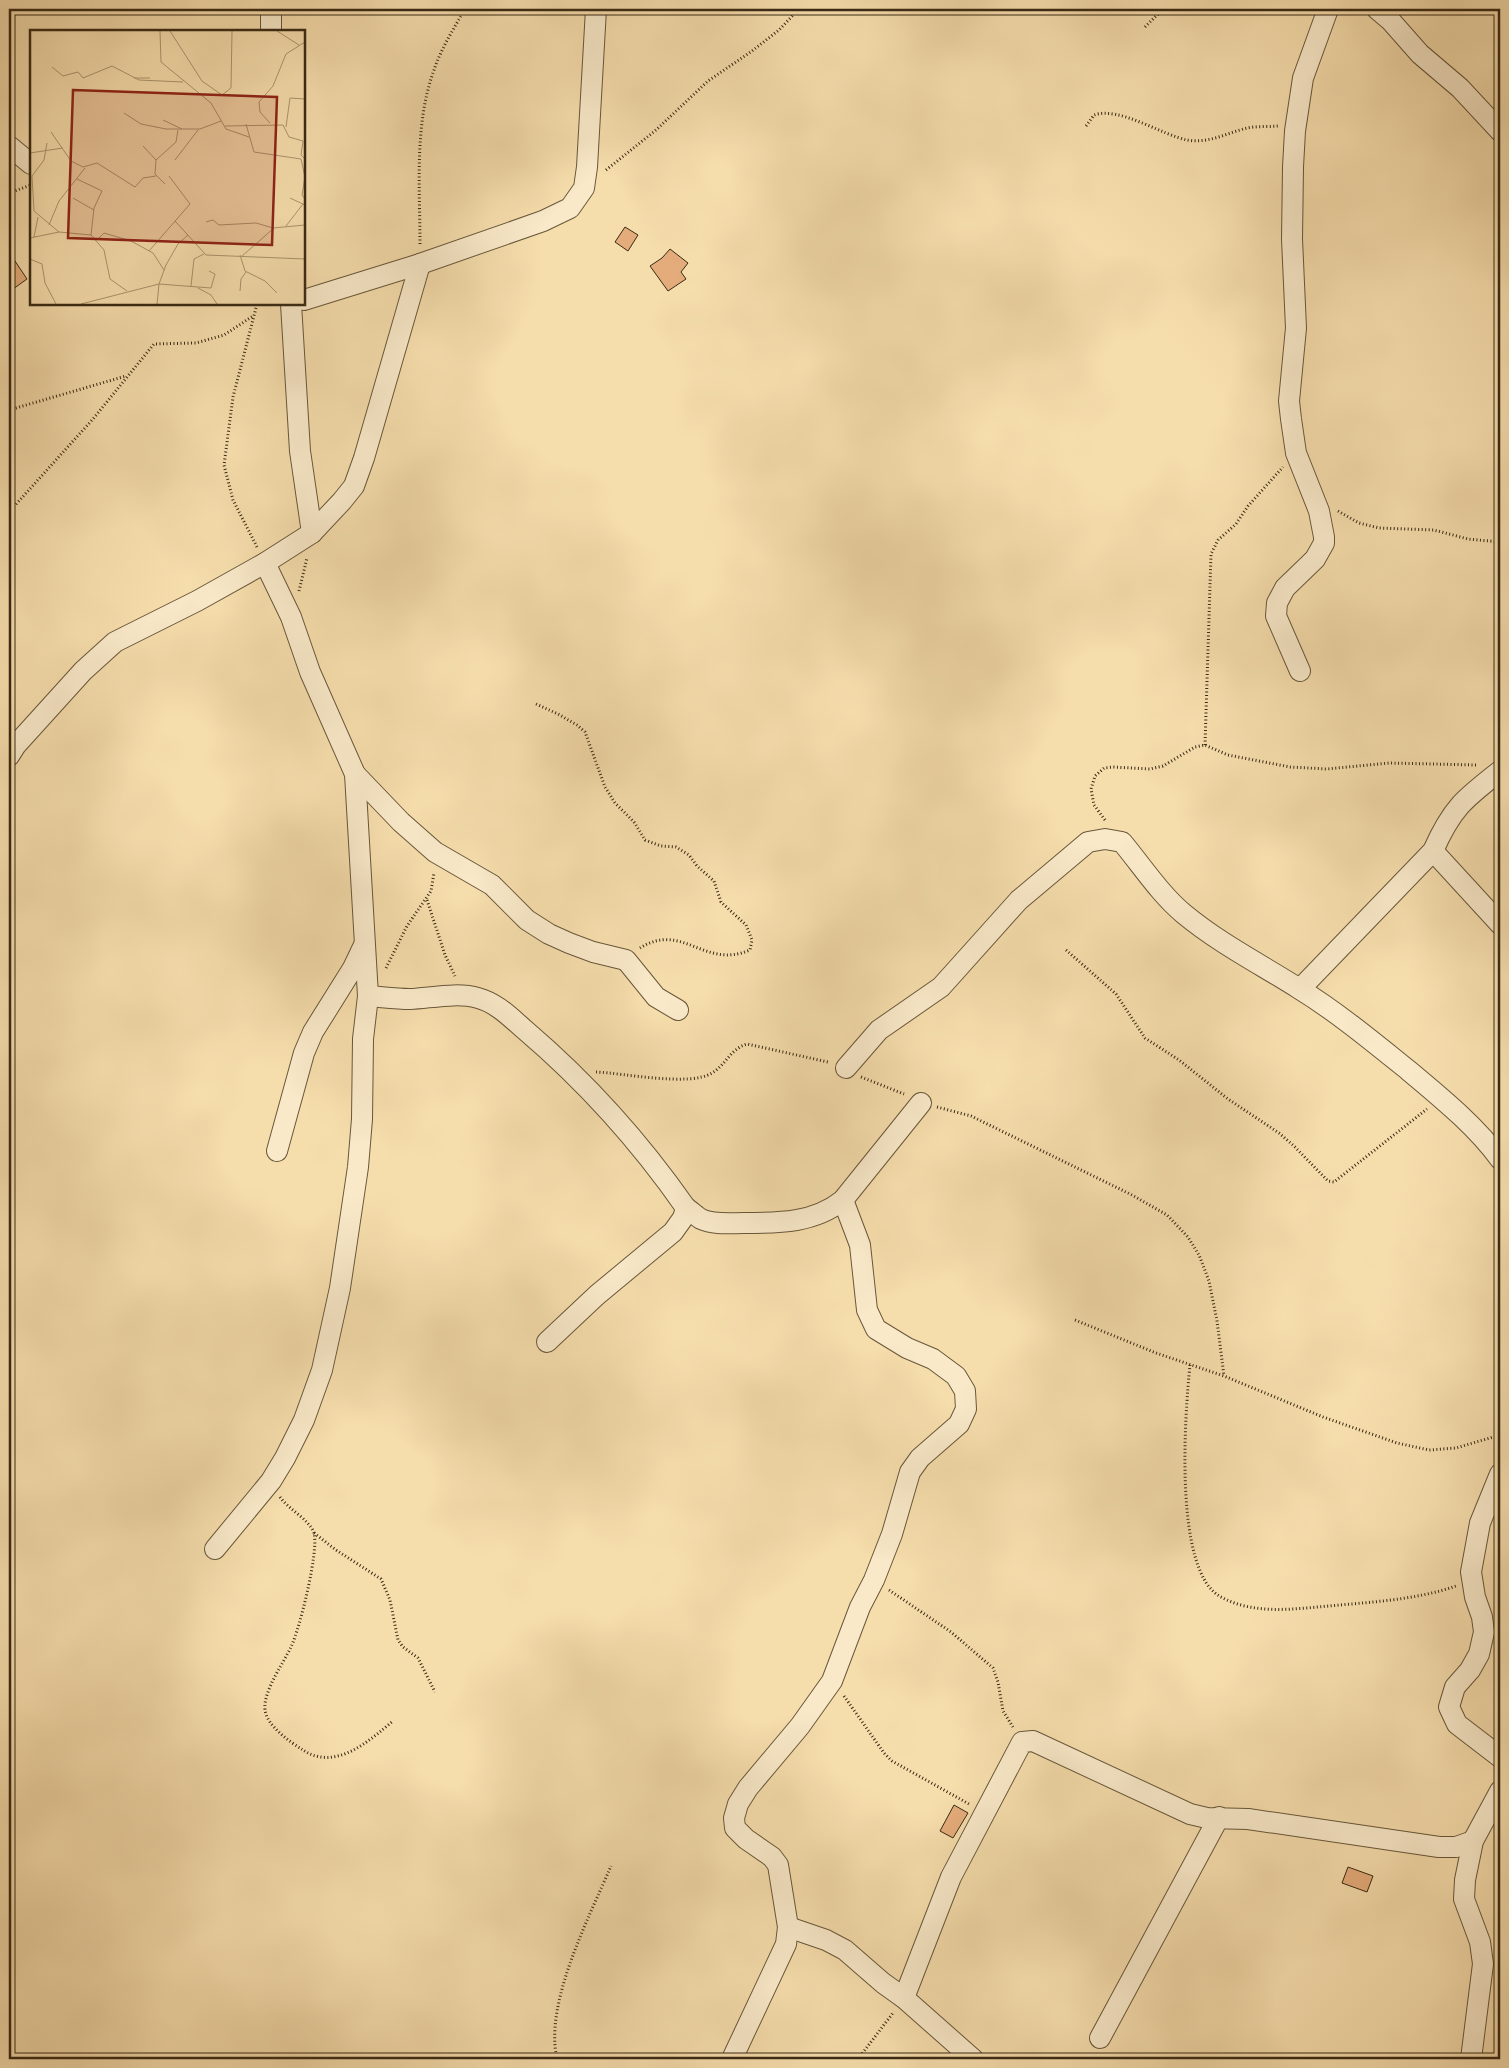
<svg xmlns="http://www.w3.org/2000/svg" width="1509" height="2068" viewBox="0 0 1509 2068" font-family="Cardo,serif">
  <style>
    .building { fill: #e5ac7b; stroke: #392a14 }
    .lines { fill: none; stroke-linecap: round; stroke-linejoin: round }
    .minor-casing { stroke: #68573a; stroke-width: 22 }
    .path { stroke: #392a14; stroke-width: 3; stroke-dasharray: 1 2.5; stroke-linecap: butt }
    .minor { stroke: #f9e9c9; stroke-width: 20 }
    .inset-road { fill: none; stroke: #aa956f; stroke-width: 1 }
    .view { fill: #8f2418; fill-opacity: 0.15; stroke: #8f2418; stroke-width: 2.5 }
    .inset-edge { fill: none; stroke: #392a14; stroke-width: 2.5 }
  </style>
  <rect width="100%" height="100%" fill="#f6ddac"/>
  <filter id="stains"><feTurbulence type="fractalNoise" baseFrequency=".004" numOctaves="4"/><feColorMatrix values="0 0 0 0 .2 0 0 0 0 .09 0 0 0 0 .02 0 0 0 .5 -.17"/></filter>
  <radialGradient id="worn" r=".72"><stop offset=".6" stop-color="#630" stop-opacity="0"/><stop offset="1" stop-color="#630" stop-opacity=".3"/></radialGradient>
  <!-- building -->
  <g class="building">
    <path d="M625,227L638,235L628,251L615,242Z"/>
    <path d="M670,249L688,263L681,272L686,279L668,291L650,266L662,258Z"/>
    <path d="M9,252L27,279L9,292Z"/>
    <path d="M954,1805L968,1813L953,1838L940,1831Z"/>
    <path d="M1348,1867L1373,1876L1367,1892L1342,1883Z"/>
  </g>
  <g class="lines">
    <defs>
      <g id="minor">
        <path d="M1377,9L1390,20L1420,54L1460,88L1500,131"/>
        <path d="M271,31V9"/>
        <path d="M9,146L31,164"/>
        <path d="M304,300L420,264L543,221L570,208L584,188L587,167L596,9"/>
        <path d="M291,304L300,451L312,533"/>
        <path d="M1300,671L1276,616L1277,603L1285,588L1315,559L1324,543V537L1319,511L1296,453L1291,419L1289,401L1296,328L1292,239L1293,167L1295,131L1303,78L1328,9"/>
        <path d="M9,756L16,745L83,671L115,642L197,601L265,563L312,533L342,501L354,486L364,458L420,264"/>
        <path d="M355,774L401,822L435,852L492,885L527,920L549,934L569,943L593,952L626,960L656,997L678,1010"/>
        <path d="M1433,851L1500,924"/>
        <path d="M1300,989L1433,851C1452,808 1464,799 1500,771"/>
        <path d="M368,996C382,997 396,999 410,999C431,998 457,992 478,998C497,1003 511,1018 525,1030C586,1082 640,1142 686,1208L683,1218L673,1232L597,1295L547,1342"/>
        <path d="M846,1068L879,1030L941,987L1019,900L1088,842L1105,839L1122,842C1142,866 1160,894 1184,914C1219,943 1260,964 1298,988C1337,1012 1372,1041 1408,1070C1440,1097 1475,1125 1500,1159"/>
        <path d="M277,1151L304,1053L313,1032L353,968L364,945"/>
        <path d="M686,1208C691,1211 696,1216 701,1219C714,1225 730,1223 744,1223C780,1223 814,1223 843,1200L921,1103"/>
        <path d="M1500,1474L1480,1523L1471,1572L1475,1597L1482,1617L1484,1632L1479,1654L1470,1670L1455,1687L1449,1707L1457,1724L1500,1757"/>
        <path d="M215,1549L271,1481L285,1458L304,1420L322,1370L340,1288L358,1167L362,1119L363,1039L368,996L355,774L310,672L291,617L265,563"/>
        <path d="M788,1927L826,1940L845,1950L883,1983L904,1998L973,2059"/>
        <path d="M904,1998L951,1877L1022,1742L1033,1741L1190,1814L1207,1818L1248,1819L1439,1847H1456L1473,1841"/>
        <path d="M1100,2038L1219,1817"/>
        <path d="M732,2059L786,1944L788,1927L778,1865L772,1857L746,1839L735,1828L734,1818L738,1804L748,1788L800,1726L832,1681L860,1607L874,1580L892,1534L910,1472L920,1458L959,1424L966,1409L965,1391L956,1376L933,1359L907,1348L876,1329L867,1310L860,1245L843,1200"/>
        <path d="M1471,2059L1483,1964L1480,1942L1464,1899L1465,1880L1473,1841L1500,1791"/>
      </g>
    </defs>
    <!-- minor casing -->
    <use href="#minor" class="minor-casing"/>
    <!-- path -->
    <g class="path">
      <path d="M1145,27L1157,15L1167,9"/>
      <path d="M1086,126L1094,115C1119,106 1162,135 1187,140C1208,144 1227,133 1247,128C1257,126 1268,127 1278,126"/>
      <path d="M606,170L656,130L708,81L752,51L779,30L799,9"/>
      <path d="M9,193L31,185"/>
      <path d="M420,244C420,187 414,125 434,70C441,49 454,28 465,9"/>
      <path d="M9,410L126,376"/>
      <path d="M1338,511L1359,523L1379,528L1434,530L1468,539L1500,542"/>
      <path d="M9,512L93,419L154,344L196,343L224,335L253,316"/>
      <path d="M257,547L233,500L224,465L233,397L257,304"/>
      <path d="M299,591L307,558"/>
      <path d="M536,704L558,714L577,725L585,732L605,787L615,803L634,822L645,840L661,846L676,847L689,855L697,866L714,881L721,902L746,925L752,940L750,950C704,970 683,921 640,948"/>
      <path d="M1205,745L1211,554L1218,540L1236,524L1248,506L1283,467"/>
      <path d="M1105,820L1094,805L1091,789L1095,776L1104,768L1113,767L1150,769L1163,766L1195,747L1205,745L1228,755L1290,767L1327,769L1389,763L1477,765"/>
      <path d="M427,900L445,955L455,976"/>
      <path d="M1066,950L1116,994L1145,1038L1179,1060L1228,1099L1279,1133L1294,1146L1328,1181L1334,1182L1427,1109"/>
      <path d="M386,968L407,926L431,891L434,873"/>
      <path d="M596,1072C623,1073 690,1087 712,1073C726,1065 730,1049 747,1044L828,1062"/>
      <path d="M861,1077L904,1094"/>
      <path d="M937,1107L971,1116L1132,1195L1167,1215L1188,1237L1199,1255L1209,1281L1217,1321L1224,1376"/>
      <path d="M1075,1320L1156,1353L1224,1376L1323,1417L1397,1443L1429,1450L1456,1448L1500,1435"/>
      <path d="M1190,1365C1185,1413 1173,1572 1221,1597C1254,1615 1293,1609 1329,1606C1371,1602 1416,1600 1456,1586"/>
      <path d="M280,1497C288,1509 310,1520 314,1533C319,1551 300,1628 291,1647C283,1664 263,1691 265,1710C267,1726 290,1742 303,1750C336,1772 370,1740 393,1721"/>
      <path d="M314,1533L336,1550L381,1579L390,1600L398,1640L403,1647L418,1658L435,1692"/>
      <path d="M889,1590L951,1632L993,1668L998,1682L1003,1711L1013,1727"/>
      <path d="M844,1696L884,1753L892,1761L969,1804"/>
      <path d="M557,2059C544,2003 589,1918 611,1866"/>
      <path d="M858,2059L893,2013"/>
    </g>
    <!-- minor -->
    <use href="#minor" class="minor"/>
  </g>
  <!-- overview -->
  <g transform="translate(30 30)">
    <rect width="275" height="275" fill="#f6ddac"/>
    <path class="inset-road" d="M130,1L131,32L181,73L196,99L219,107M140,1L172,51L192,65L201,58L202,1M247,1L269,15M22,37L33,46L48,42L53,48L82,36L109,50L153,52M104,48H120M94,83L111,94L136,99H170L191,91M133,90L152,99M240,93L230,82L229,72L243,56L256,24L275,12M216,94L224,122L271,129L275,147M195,96L253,95L259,107L273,111L271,125L275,129M256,97L260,68L275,69M21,102L41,131L53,137L67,133L105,157L113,148L126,146M17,113L14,130L2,146L4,181L29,202M113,116L126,130L146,112L148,100M0,123L33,118M126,130L125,144L135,154M145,130L168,100M275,147L272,165L275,169M47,149L72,161L64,178L61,205M43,168L64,180M260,168L275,175M145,191L176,225L275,229M176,192L183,190L189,195L226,193L243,198L275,195M19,195L29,171L55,138M256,196L273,174M4,207L8,187M0,208L29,202L61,205L74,220L80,249L97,261M68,209L74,203L101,211L123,223L134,240M119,221L160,174L139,146M210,225L215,241L235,251L247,263M212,226L244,198M0,229L12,234L15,253L26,274M161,256L164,229L174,224M168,258L181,265L187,274M210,261L211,249L216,242M51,274L129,254L181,258L185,244L179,241M127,274L129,254L136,235L148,214L158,205"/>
    <path class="view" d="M43,60L247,67L242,215L38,208Z"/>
    <rect width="275" height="275" class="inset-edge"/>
  </g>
  <!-- margin -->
  <rect width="1509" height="2068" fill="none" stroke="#f6ddac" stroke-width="30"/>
  <rect x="10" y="10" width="1489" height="2048" fill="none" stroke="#392a14" stroke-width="2.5"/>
  <rect x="15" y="15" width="1479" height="2038" fill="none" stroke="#392a14"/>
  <rect width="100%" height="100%" filter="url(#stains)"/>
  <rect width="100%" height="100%" fill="url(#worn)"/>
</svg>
